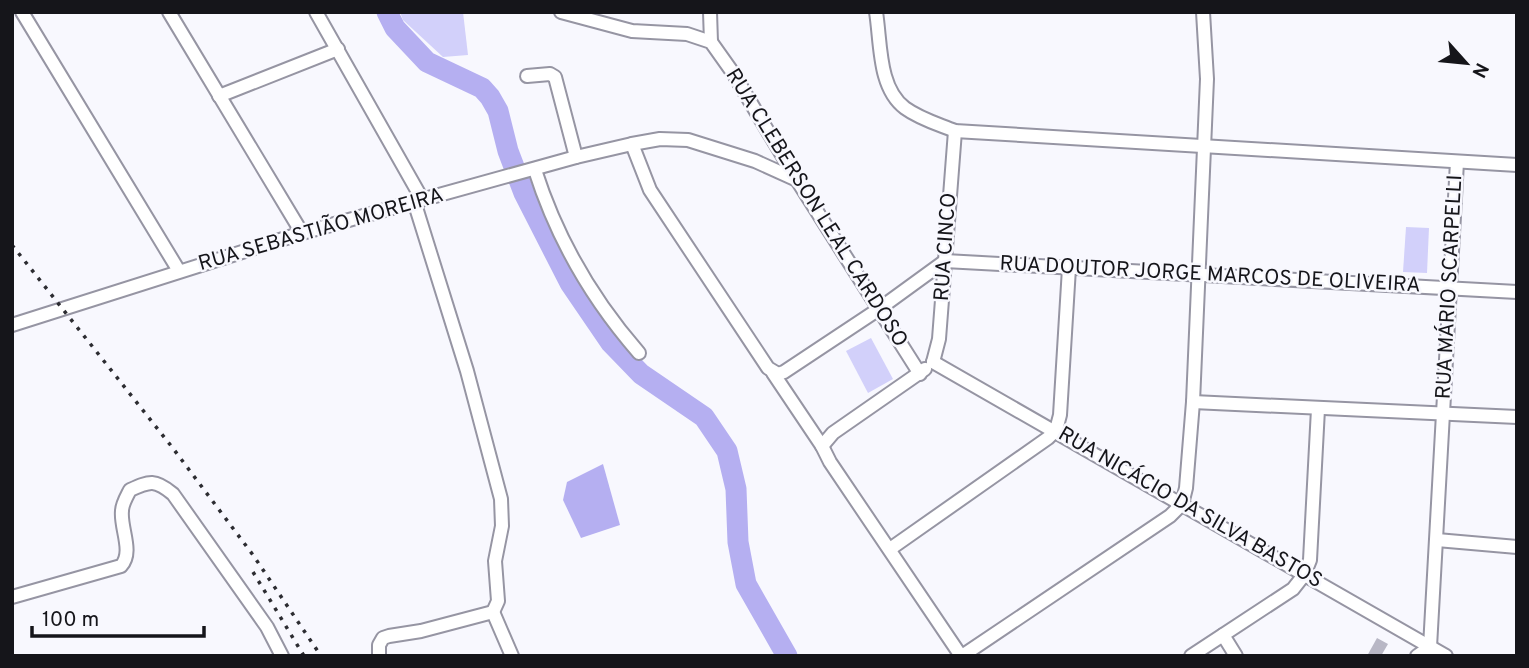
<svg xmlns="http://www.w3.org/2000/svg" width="1529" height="668" viewBox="0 0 1529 668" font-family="Overpass,sans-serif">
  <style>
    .green { fill: #d2d0fa }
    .water { fill: #b5aff1 }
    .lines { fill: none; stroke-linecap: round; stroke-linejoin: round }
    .river { stroke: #b5aff1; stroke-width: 21 }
    .building { fill: #b8b7c5 }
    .minor-casing { stroke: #9695a3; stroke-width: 16 }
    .minor { stroke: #fff; stroke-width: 12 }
    .rail { stroke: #2c2c31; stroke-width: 3.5; stroke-dasharray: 3.5 7; stroke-linecap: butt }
    .labels { text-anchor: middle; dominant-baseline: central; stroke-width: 5; stroke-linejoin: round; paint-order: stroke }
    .street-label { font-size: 21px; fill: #15151a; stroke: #f8f8fe }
  </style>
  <rect width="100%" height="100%" fill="#f8f8fe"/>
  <!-- green -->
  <g class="green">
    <path d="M400,12H463L468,55L443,57L403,20Z"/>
    <path d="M1406,227L1429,228L1427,273L1403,272Z"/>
    <path d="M871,338L893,379L868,393L846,351Z"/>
  </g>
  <!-- water -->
  <path class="water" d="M603,464L620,525L581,538L563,500L567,482Z"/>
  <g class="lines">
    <!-- river -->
    <path class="river" d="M387,12L395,28L427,62L482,88L490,97L498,111L508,151L524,193L570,283L611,343L641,374L704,417L727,451L736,489L738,542L746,584L787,656"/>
  </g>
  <!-- building -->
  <path class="building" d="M1377,638L1388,644L1381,656H1367Z"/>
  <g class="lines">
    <defs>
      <g id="minor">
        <path d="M22,12L179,271"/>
        <path d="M169,12L302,233"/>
        <path d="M316,12L422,199"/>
        <path d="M561,12L632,31L687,34L711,42L733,73L797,180L920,374"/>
        <path d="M710,12L711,42"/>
        <path d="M876,12C881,43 878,88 905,108C920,119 938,124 955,131L1517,165"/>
        <path d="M527,76L550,74L555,77L576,157"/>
        <path d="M219,96L338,49"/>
        <path d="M632,144L650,190L768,368L778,374L784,372L879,309L945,261L1517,292"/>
        <path d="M535,170C557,239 591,298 639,353"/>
        <path d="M12,325L302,233L576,157L632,144L660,139L688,140L755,161L797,180"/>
        <path d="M933,362L1446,656"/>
        <path d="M933,362L939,339L955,131"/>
        <path d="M773,373L822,446L830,462L961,656"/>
        <path d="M1193,402L1517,417"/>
        <path d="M822,446L833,433L925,369"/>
        <path d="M1437,540L1517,547"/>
        <path d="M890,549L1048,438L1056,430L1060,415L1069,268"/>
        <path d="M12,597L121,566C134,552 120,528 122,511C122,504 127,496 130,490C150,481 155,479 173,494L267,627L282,656"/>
        <path d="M493,612L512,656"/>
        <path d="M1223,635L1236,656"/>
        <path d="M1430,647L1457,162"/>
        <path d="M379,656V645L383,638L389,636L421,631L493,612L498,601L495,561L502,526L501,499L467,371L414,201"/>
        <path d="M962,656L1170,516L1182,504L1186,488L1193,402L1207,79L1203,12"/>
        <path d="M1191,656L1293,589L1304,575L1310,560L1318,409"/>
        <path d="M1417,656L1430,647"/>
      </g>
    </defs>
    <!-- minor casing -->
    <use href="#minor" class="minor-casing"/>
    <!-- minor -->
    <use href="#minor" class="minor"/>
    <!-- rail -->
    <g class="rail">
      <path d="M12,245L172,447L253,555L321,656"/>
      <path d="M253,572L304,656"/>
    </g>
  </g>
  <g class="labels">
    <!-- street labels -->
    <g class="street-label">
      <text transform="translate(816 208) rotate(58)">RUA CLEBERSON LEAL CARDOSO</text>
      <text transform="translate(321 230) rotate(-16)">RUA SEBASTIÃO MOREIRA</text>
      <text transform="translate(946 247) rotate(-86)">RUA CINCO</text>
      <text transform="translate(1210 275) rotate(3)">RUA DOUTOR JORGE MARCOS DE OLIVEIRA</text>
      <text transform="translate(1450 287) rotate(-87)">RUA MÁRIO SCARPELLI</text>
      <text transform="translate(1190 508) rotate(30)">RUA NICÁCIO DA SILVA BASTOS</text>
    </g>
  </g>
  <!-- border -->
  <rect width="1529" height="668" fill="none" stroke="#15151a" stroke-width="28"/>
  <!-- north arrow -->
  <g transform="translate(1466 63) rotate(117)" stroke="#f8f8fe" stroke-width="5" paint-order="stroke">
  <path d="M0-5L12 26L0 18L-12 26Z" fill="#15151a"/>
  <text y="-10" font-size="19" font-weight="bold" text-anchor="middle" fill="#15151a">N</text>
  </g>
  <!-- scale -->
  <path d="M32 626v10h172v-10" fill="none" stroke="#15151a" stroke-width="3.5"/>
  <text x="42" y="626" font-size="21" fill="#15151a" stroke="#f8f8fe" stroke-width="5" paint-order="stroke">100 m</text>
</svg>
